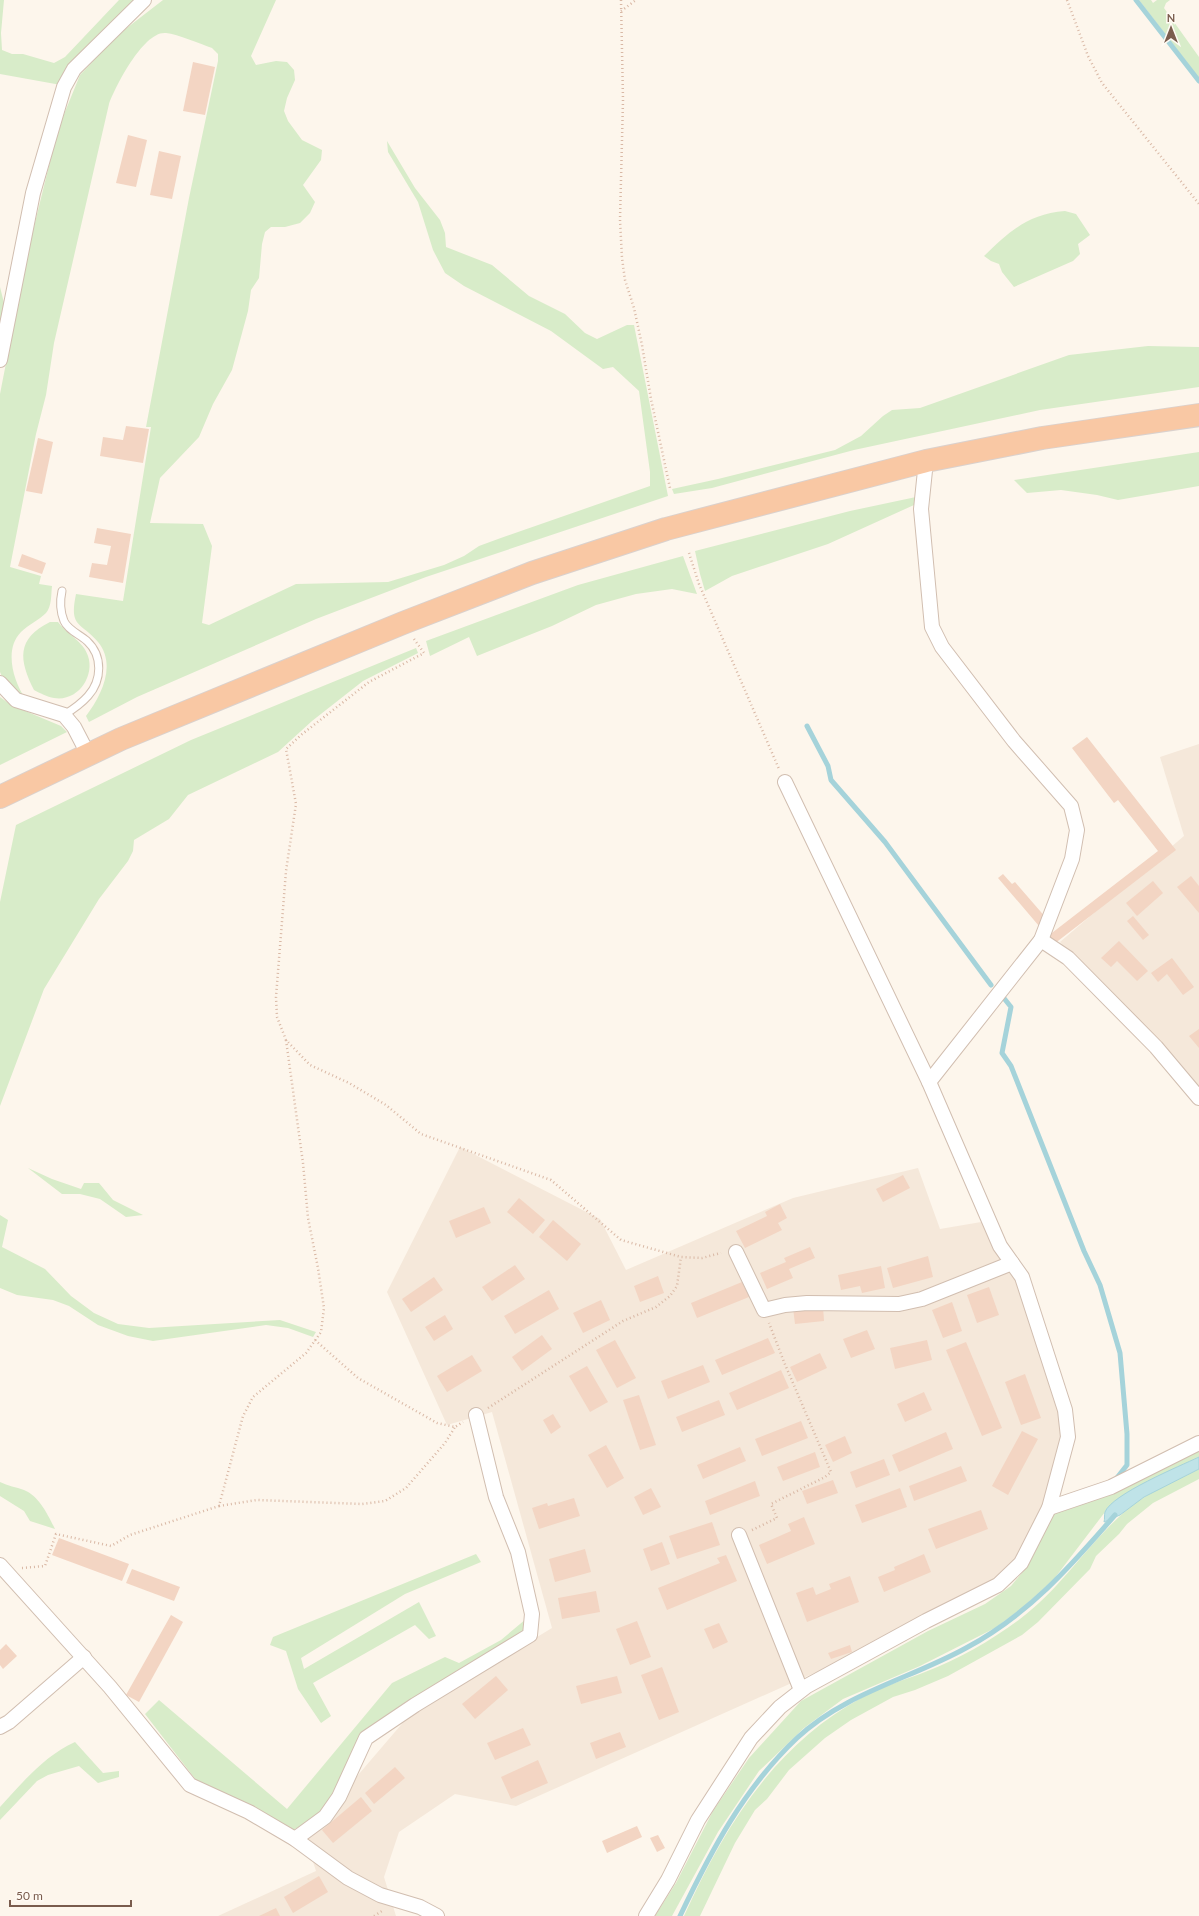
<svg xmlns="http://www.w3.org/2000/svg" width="1199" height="1916" viewBox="0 0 1199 1916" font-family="Lato,sans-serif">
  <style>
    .residential { fill: #f5e8da }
    .green { fill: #d8ecc9 }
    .water { fill: #bfe3e8; stroke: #a5d3da }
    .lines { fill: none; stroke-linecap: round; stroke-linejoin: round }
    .stream { stroke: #a5d3da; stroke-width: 5 }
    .building { fill: #f3d5c3 }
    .service-casing { stroke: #d1beb0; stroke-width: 9 }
    .minor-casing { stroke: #d1beb0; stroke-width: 16 }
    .trunk-casing { stroke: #dad1cd; stroke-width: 24 }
    .path { stroke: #d9b8a5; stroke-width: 2.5; stroke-dasharray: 1 3; stroke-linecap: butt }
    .service { stroke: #fff; stroke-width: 7 }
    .minor { stroke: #fff; stroke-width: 14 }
    .trunk { stroke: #f9c8a4; stroke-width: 22 }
  </style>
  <rect width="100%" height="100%" fill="#fdf6ec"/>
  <!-- residential -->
  <g class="residential">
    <path d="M1199,744V1105L1060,942L1184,836L1160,757Z"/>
    <path d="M460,1147L600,1219L626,1270L793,1198L918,1168L940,1229L987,1221L1035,1313L1070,1431L1056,1477L1017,1566L992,1588L823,1669L516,1806L455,1794L399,1832L384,1877L396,1916H218L316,1871L305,1837L412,1712L552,1628L492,1412L447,1425L387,1292Z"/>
  </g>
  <!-- green -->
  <g class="green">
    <path d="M0,0H4L1,33L2,50L12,54H23L54,63L65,57L119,0H138L61,85L0,74Z"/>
    <path d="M163,0H276L251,56L256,65L276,61L287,62L294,70L295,80L287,98L284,111L288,121L302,140L322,150L321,160L303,185L315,202L310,213L300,223L285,227H271L265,232L262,244L259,278L251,290L248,311L232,370L213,404L199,437L160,478L150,523L203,524L212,546L202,623L209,625L296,584L388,582L444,565L464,556L479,546L498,539L650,486V472L639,391L613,367L603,369L551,331L464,286L445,273L433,250L418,202L388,152L387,141L415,188L440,220L445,233L446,247L492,265L529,296L565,314L585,333L597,339L627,325H634L668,496L426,577L316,619L137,697L89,722L86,716C101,696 117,665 98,642C80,621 69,628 76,594L123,601L151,427H146L189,198L218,61V54L212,48C200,44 178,34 166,33C144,30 115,87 109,104L54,343L46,395L36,434L10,567L41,576L39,584L52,586C51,594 52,606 46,613C39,620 28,625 21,632C4,649 13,680 25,698L5,684L0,672V394L27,255L58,129L80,75L119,34Z"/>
    <path d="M1139,0H1151L1153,3L1157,0H1170L1166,3L1164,8L1199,57V78Z"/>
    <path d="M1065,211L1076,214L1090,235L1078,244L1080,254L1073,261L1014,287L1002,272L999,264L991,261L984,256C1010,231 1028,214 1065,211Z"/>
    <path d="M0,287L5,307L0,336Z"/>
    <path d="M1148,346L1199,347V387L1040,410L854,450L712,488L674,494L672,489L718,479L835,450L861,436L883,416L892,410L920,408L1069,355Z"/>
    <path d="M1199,452V486L1118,500L1097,495L1061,490L1027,493L1014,480Z"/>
    <path d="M916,497L914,505L828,544L732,576L705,591L700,574L695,551L850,511Z"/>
    <path d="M683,556L697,594L672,589L636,594L596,605L552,626L477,656L469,637L430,656L426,641L578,585Z"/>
    <path d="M50,622H58C66,633 84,642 88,656C95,676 78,702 54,698C47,697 40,693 34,690C19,660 16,639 50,622Z"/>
    <path d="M416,648L418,653L363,681L312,721L278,752L188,795L169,819L134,840L133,851L128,861L99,899L44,989L0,1106V902L16,825L191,740Z"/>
    <path d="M0,697L11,705L61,726L67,732L0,765Z"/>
    <path d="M28,1168L52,1179L81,1189L84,1183H99L113,1200L143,1215L126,1217L100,1199L80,1194H62Z"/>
    <path d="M0,1215L8,1220L2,1247L45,1269L71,1296L94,1313L118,1324L149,1328L280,1320L316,1332L313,1337L288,1328L266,1325L153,1341L128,1336L98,1325L69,1306L53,1300L17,1295L0,1288Z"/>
    <path d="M1199,1449V1457L1143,1484L1105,1512L1054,1579L1022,1608L995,1628L920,1666L843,1699L804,1728L759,1771L718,1832L672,1916H655L676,1883L713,1811L749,1758L801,1701L928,1631L985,1604L1011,1586L1025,1569L1055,1512Z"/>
    <path d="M1199,1469V1479L1153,1503L1127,1524L1119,1534L1096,1556L1090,1569L1038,1622L1022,1635L948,1676L915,1690L893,1697L851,1720L825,1738L789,1770L767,1799L755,1810L735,1843L700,1916H684C725,1826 774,1745 863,1697C882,1686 905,1680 925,1672C959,1659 992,1640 1020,1619C1060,1589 1085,1548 1121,1515C1143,1494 1172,1482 1199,1469Z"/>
    <path d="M0,1482C8,1486 16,1487 24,1490C39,1496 48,1515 55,1529L30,1521L24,1511L0,1496Z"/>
    <path d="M476,1554L481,1562L405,1594L301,1658L304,1669L419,1602L436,1636L429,1639L415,1625L313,1683L331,1716L321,1723L298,1689L286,1651L270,1645L273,1637Z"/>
    <path d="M526,1619L522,1634L365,1735L337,1794L320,1816L293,1830L196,1780L145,1714L159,1700L287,1809L392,1683L445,1657L459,1663L501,1640Z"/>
    <path d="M75,1742L103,1773L119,1771V1777L98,1783L79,1766L48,1775L37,1781L0,1820V1807C22,1783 44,1756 75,1742Z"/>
  </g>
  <!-- water -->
  <path class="water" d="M1199,1457V1469L1144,1497L1120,1515L1104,1522C1105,1519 1104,1515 1105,1512C1112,1494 1180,1466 1199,1457Z"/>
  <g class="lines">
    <!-- stream -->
    <g class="stream">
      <path d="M1136,0L1199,81"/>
      <path d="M807,726L828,766L831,780L885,842L991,985"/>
      <path d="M1003,997L1011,1007L1002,1053L1011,1066L1084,1251L1100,1285L1120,1353L1127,1434V1465L1116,1479"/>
      <path d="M680,1916C711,1851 744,1788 797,1738C845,1693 910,1679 966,1648C1028,1615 1070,1567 1115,1515"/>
    </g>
  </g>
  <!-- building -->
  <g class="building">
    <path d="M193,62L215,67L205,115L183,111Z"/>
    <path d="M128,135L147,140L136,187L116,183Z"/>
    <path d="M159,151L181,156L172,199L150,195Z"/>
    <path d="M126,426L149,429L143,463L100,456L103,437L123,440Z"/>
    <path d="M38,438L53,442L42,494L26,491Z"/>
    <path d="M97,528L131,534L123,583L89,577L92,563L107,565L111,546L94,543Z"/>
    <path d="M22,554L46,563L42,574L18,566Z"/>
    <path d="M1087,737L1176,850L1054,944L1048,936L1158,851L1118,800L1114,803L1072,748Z"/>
    <path d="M1003,874L1012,884L1015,882L1047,919L1039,926L998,878Z"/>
    <path d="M1191,876L1199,886V913L1177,887Z"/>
    <path d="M1153,881L1163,893L1137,916L1126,903Z"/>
    <path d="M1133,916L1149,935L1143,940L1127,921Z"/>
    <path d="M1119,941L1148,971L1137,981L1117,961L1111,967L1101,958Z"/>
    <path d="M1172,958L1194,987L1183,995L1167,974L1158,982L1151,973Z"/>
    <path d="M1199,1029V1048L1189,1036Z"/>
    <path d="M903,1175L910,1188L883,1202L876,1189Z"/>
    <path d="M519,1198L545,1220L533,1234L507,1212Z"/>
    <path d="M780,1204L787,1218L778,1223L782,1230L745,1248L736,1231L767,1216L765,1212Z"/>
    <path d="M484,1207L491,1223L456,1238L449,1221Z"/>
    <path d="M553,1220L581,1244L567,1261L539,1237Z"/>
    <path d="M810,1247L815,1258L789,1269L793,1278L767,1289L760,1273L786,1262L784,1258Z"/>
    <path d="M928,1256L933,1277L893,1288L887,1268Z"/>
    <path d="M515,1265L525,1279L492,1301L482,1287Z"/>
    <path d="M881,1266L885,1288L862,1293L860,1286L841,1290L838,1275Z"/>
    <path d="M658,1276L664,1293L640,1302L634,1286Z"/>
    <path d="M434,1277L443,1290L411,1312L402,1299Z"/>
    <path d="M742,1282L749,1297L697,1318L691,1303Z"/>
    <path d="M989,1287L999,1315L977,1323L967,1295Z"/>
    <path d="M549,1290L559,1309L515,1334L504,1316Z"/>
    <path d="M601,1300L610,1320L583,1333L573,1313Z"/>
    <path d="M952,1302L962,1331L943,1338L932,1310Z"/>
    <path d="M823,1306L824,1321L795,1324L793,1308Z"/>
    <path d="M445,1315L453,1329L434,1341L425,1327Z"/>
    <path d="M867,1330L875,1349L851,1358L843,1339Z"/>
    <path d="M542,1335L552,1349L522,1371L512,1357Z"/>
    <path d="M768,1338L775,1353L722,1375L715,1360Z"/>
    <path d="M615,1340L636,1378L617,1388L596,1350Z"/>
    <path d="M927,1340L932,1360L895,1369L890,1348Z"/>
    <path d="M966,1342L1002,1428L982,1436L946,1350Z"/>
    <path d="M820,1353L827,1368L797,1382L790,1367Z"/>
    <path d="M472,1355L482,1371L447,1392L437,1376Z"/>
    <path d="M703,1365L710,1382L668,1399L661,1381Z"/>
    <path d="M587,1366L608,1402L590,1412L569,1376Z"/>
    <path d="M781,1370L789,1388L737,1410L729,1393Z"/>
    <path d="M1025,1374L1041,1418L1021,1425L1005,1382Z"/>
    <path d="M924,1392L932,1410L905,1422L897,1404Z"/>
    <path d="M639,1395L656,1445L640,1450L623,1400Z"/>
    <path d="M719,1400L725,1415L682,1432L676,1417Z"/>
    <path d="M553,1414L561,1427L551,1434L543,1420Z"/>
    <path d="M801,1421L808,1438L762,1456L755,1439Z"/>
    <path d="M1022,1431L1038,1439L1008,1495L992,1486Z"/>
    <path d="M946,1432L953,1449L899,1472L892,1455Z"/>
    <path d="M845,1436L852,1453L833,1462L825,1445Z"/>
    <path d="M606,1445L624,1478L607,1488L588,1455Z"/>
    <path d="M740,1447L746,1461L703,1479L697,1465Z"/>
    <path d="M815,1452L820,1467L783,1481L777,1467Z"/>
    <path d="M884,1459L890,1475L856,1488L850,1472Z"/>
    <path d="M961,1466L967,1481L914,1501L909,1486Z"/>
    <path d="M833,1480L838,1493L807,1504L802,1491Z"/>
    <path d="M755,1481L760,1496L710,1515L705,1501Z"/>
    <path d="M651,1488L661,1507L643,1515L634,1497Z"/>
    <path d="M900,1488L907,1507L862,1523L855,1505Z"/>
    <path d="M574,1498L580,1516L539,1529L532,1508L547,1503L548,1506Z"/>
    <path d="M981,1510L988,1529L936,1549L928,1529Z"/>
    <path d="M804,1517L815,1544L767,1564L759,1545L791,1531L788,1524Z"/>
    <path d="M712,1522L720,1545L677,1559L669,1536Z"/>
    <path d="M59,1538L129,1564L122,1581L52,1555Z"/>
    <path d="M662,1542L670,1564L651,1571L643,1549Z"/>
    <path d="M585,1549L591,1572L555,1582L549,1559Z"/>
    <path d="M924,1554L931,1572L884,1592L878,1577L895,1570L894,1567Z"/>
    <path d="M726,1555L737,1581L667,1610L658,1588L720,1563L717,1558Z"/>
    <path d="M132,1569L180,1587L174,1601L126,1583Z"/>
    <path d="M850,1576L859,1602L807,1622L796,1593L813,1587L816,1595L831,1589L829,1584Z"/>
    <path d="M596,1591L600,1612L562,1619L558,1598Z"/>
    <path d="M171,1615L183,1622L139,1702L126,1695Z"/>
    <path d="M637,1621L651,1657L630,1665L616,1629Z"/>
    <path d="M719,1623L728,1642L713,1649L704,1629Z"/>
    <path d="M6,1644L17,1656L3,1669L0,1665V1650Z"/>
    <path d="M850,1645L852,1652L831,1659L828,1653Z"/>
    <path d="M662,1667L679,1712L659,1720L641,1675Z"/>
    <path d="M496,1676L508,1690L475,1719L462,1704Z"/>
    <path d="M617,1676L622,1693L581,1704L576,1686Z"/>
    <path d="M523,1728L531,1745L495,1760L487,1743Z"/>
    <path d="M620,1732L626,1747L596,1759L590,1743Z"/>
    <path d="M538,1760L548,1783L511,1799L501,1777Z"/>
    <path d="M395,1767L405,1778L374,1804L365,1793Z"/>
    <path d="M361,1797L372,1811L333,1843L322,1830Z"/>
    <path d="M637,1826L642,1837L607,1853L602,1841Z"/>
    <path d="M658,1835L665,1848L657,1852L650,1838Z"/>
    <path d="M319,1876L328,1892L293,1913L284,1897Z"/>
    <path d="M276,1908L280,1916H259Z"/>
  </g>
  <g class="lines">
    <defs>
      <path id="service" d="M62,591C60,600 60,611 64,621C68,630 79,634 87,641C103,656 102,680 88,696C81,704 72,710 64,715"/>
      <g id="minor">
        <path d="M0,360L33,193L64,87L74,69L144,0"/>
        <path d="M926,461L921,509L932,627L942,647L1014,741L1071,806L1077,830L1072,859L1041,940L929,1082"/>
        <path d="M0,683L16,700L64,715L74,727L88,754"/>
        <path d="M1041,940L1068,958L1156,1047L1199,1098"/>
        <path d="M736,1252L764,1310L785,1305L807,1303L899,1304L922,1299L1012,1263"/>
        <path d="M1049,1508L1111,1487L1199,1443"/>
        <path d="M739,1535L801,1690"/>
        <path d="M0,1565L110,1687L190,1785L249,1812L295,1839L348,1878L380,1895L420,1907L437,1916"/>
        <path d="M0,1727L9,1722L84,1657"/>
        <path d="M295,1839L325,1817L339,1797L366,1738L415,1705L530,1635L532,1614L518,1552L496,1497L476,1415"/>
        <path d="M646,1916L668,1880L698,1820L751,1738L780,1707L807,1686L926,1621L998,1585L1021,1563L1049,1508L1068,1437L1065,1410L1022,1277L1000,1246L929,1082L785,782"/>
      </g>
      <path id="trunk" d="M0,797L121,739L403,623L532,573L666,529L926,461L1042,438L1199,415"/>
    </defs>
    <!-- service casing -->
    <use href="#service" class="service-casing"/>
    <!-- minor casing -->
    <use href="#minor" class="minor-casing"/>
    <!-- trunk casing -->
    <use href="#trunk" class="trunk-casing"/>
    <!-- path -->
    <g class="path">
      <path d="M621,0L623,100L620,220L622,258L625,280L634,308L642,345L651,399L670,488"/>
      <path d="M1067,0L1088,56L1102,83L1199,204"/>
      <path d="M621,11L636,0"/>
      <path d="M689,553L699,584L779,769"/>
      <path d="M414,639L424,653L369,682L301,735L286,749L296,804L286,871L276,997L277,1017L286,1040L310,1065L349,1083L386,1105L421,1134L551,1180L621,1240L681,1257L702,1258L721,1253"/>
      <path d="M315,1340L358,1378L437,1423L455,1427L463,1422"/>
      <path d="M488,1408L623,1321L656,1307L670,1296L677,1286L681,1257"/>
      <path d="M219,1506L257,1500L362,1504L385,1501L406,1488L445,1443L455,1427"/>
      <path d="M752,1530L777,1518L771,1504L825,1477L831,1472L784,1362L769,1323"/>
      <path d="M22,1568L45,1566L56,1534L111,1546L130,1535L219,1506L243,1416L253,1397L306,1353L321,1332L324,1308L318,1268L308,1218L303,1163L286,1040"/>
      <path d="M374,1916L382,1911"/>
    </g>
    <!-- service -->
    <use href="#service" class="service"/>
    <!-- minor -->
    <use href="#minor" class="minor"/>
    <!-- trunk -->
    <use href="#trunk" class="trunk"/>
  </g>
  <!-- north arrow -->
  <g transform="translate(1171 28)" stroke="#fffaf3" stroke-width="3" paint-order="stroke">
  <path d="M0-3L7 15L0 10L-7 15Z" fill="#7a5c4d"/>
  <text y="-6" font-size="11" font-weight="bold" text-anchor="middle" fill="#7a5c4d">N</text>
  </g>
  <!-- scale -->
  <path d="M10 1900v6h121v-6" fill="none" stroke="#7a5c4d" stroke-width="2"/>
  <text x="16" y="1900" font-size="12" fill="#7a5c4d" stroke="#fffaf3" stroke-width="3" paint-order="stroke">50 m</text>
</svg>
